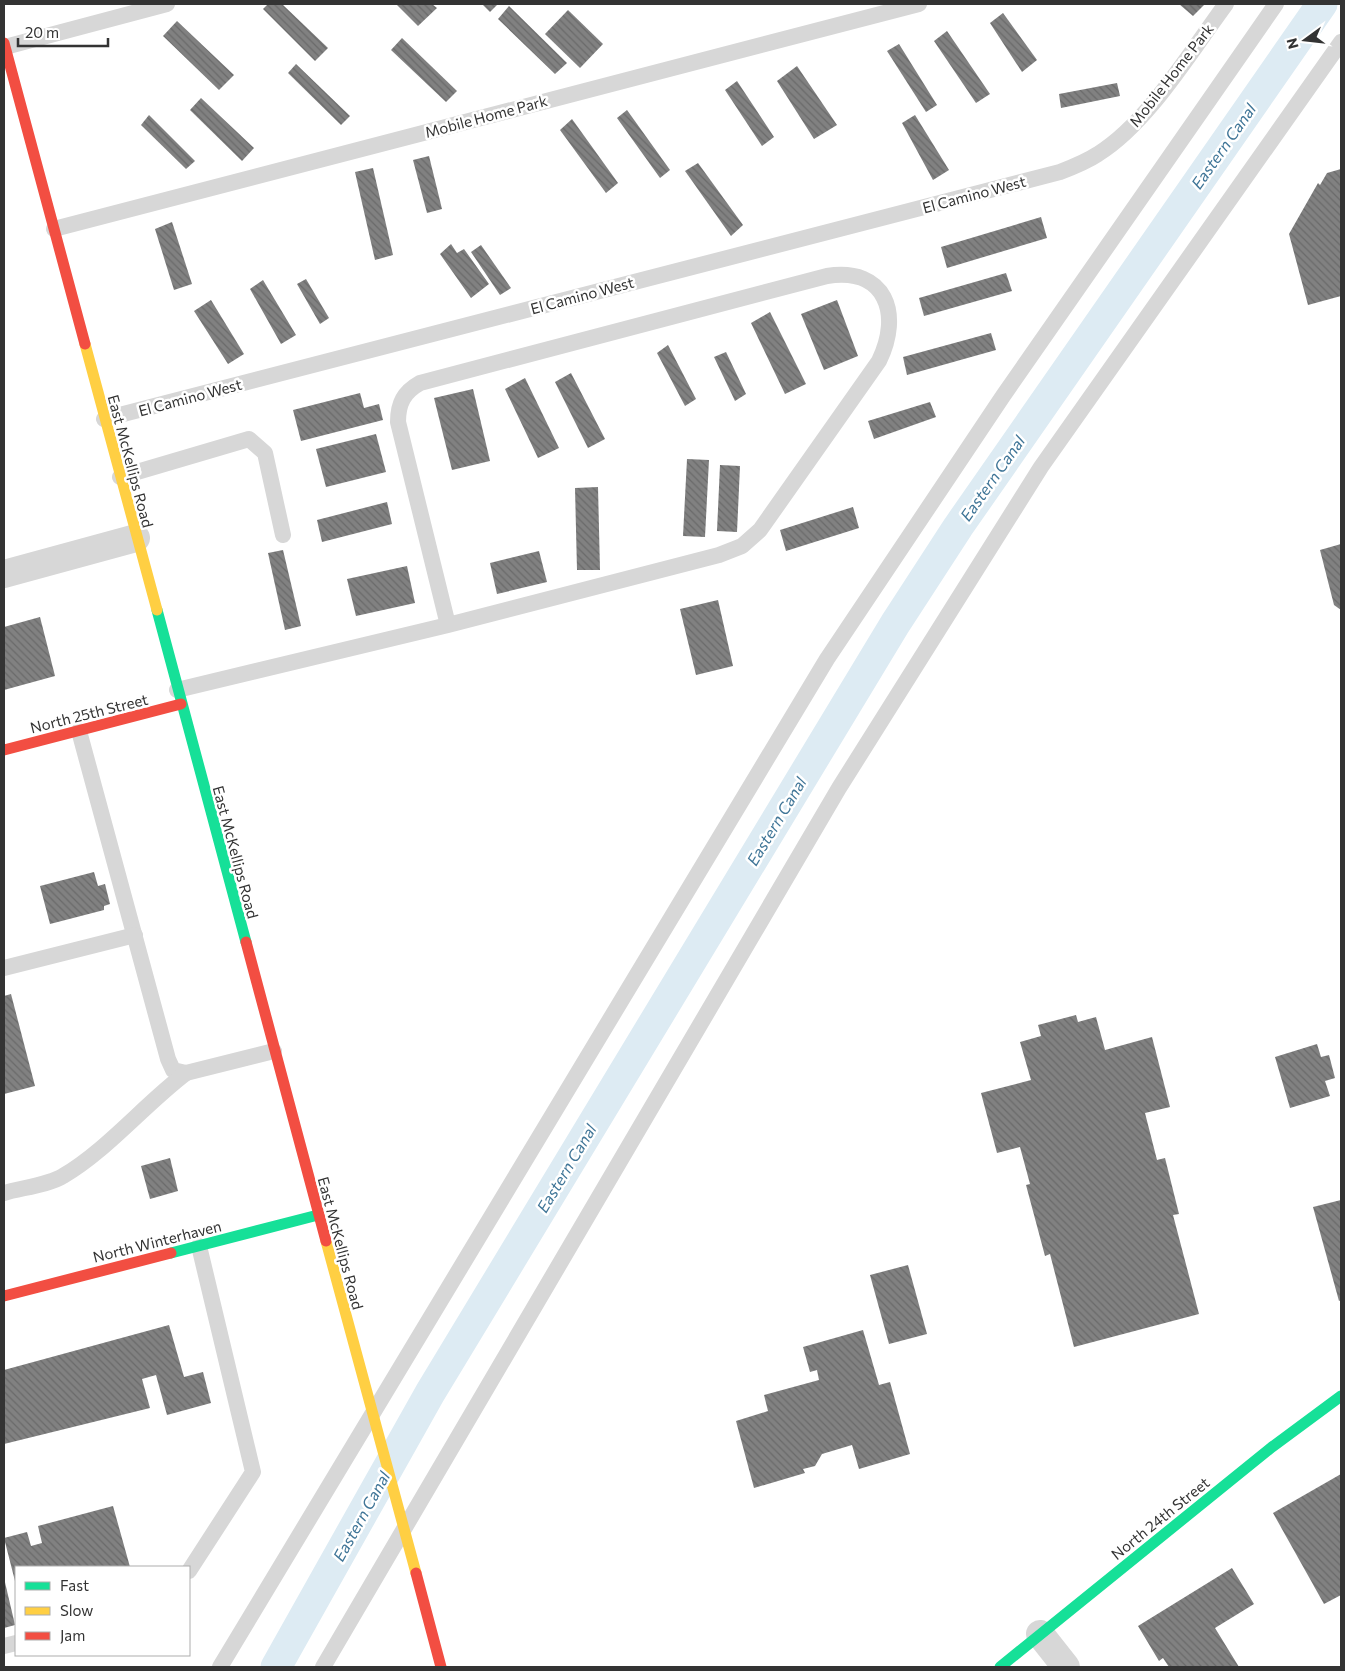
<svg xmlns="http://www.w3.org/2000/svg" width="1345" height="1671" viewBox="0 0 1345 1671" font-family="Commissioner,sans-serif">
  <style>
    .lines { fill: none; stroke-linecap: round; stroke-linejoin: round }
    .canal { stroke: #ddebf3; stroke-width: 31 }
    .building { fill: url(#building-back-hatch) }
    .lane { stroke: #d7d7d7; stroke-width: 16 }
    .street { stroke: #d7d7d7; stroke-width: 28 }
    .fast { stroke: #16e098; stroke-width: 11 }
    .slow { stroke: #ffcf43; stroke-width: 11 }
    .jam { stroke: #f24e42; stroke-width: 11 }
    .labels { text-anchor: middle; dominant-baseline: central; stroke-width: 5; stroke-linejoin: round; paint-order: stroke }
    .street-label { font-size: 15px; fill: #333; stroke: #fff }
    .water-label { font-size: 16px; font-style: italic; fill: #3f7597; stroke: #fff }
  </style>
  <defs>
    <pattern id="building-back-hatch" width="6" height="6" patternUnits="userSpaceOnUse" patternTransform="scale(1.25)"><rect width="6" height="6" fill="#818181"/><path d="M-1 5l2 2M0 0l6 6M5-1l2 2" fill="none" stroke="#6a6a6a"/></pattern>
  </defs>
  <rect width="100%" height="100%" fill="#fff"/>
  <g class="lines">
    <!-- canal -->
    <path class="canal" d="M276,1667L430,1393L895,624L958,527L1322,4"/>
  </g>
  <!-- building -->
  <g class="building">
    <path d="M268,4H282L328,48L315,61L263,9Z"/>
    <path d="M396,4H432L437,8L418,26Z"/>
    <path d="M482,4H498L490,12Z"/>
    <path d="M1179,4H1205L1193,16Z"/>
    <path d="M509,6L567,63L555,74L498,19Z"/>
    <path d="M568,10L603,44L580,68L545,34Z"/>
    <path d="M1003,13L1037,60L1022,72L990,23Z"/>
    <path d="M177,21L234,75L219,90L163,36Z"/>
    <path d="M947,31L990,94L976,103L934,41Z"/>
    <path d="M402,38L457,91L446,102L391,50Z"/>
    <path d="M899,44L937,105L926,112L887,51Z"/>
    <path d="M296,64L350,116L341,125L288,73Z"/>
    <path d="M797,66L837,125L814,139L777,81Z"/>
    <path d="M737,81L774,137L762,146L725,90Z"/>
    <path d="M1117,83L1120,96L1061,108L1059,94Z"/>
    <path d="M201,98L254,148L242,161L190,110Z"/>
    <path d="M627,110L670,170L660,178L617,118Z"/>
    <path d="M149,115L195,161L186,169L141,125Z"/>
    <path d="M915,115L949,170L933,180L902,123Z"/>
    <path d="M572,119L618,183L606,193L560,130Z"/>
    <path d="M429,156L442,209L427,213L413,160Z"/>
    <path d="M698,163L743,225L731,236L685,171Z"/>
    <path d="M373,168L393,255L375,260L355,172Z"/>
    <path d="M1341,169V296L1308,305L1289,234L1318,183L1320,185L1327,173Z"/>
    <path d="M1041,217L1047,238L947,268L941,247Z"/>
    <path d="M172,222L192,284L174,290L155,229Z"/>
    <path d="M451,244L457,253L464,249L489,284L471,298L440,254Z"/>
    <path d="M481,245L511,288L500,295L471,252Z"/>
    <path d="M1006,273L1012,291L924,316L919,298Z"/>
    <path d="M306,279L329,318L320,324L297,284Z"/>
    <path d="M263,280L296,335L281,344L250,289Z"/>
    <path d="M211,300L244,354L228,364L194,311Z"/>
    <path d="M837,300L858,356L824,370L801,314Z"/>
    <path d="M770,312L806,384L785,394L751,323Z"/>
    <path d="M991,333L996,350L907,375L903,357Z"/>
    <path d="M668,345L696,399L685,406L657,353Z"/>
    <path d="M726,352L746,394L735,401L714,357Z"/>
    <path d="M571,373L605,439L588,448L555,382Z"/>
    <path d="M525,378L559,448L538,458L505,389Z"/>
    <path d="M473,389L490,461L452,470L434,398Z"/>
    <path d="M360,393L364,408L379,404L383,420L301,441L293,410Z"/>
    <path d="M930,402L936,417L874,439L868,421Z"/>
    <path d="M376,434L386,472L326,487L316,449Z"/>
    <path d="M687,459L709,460L705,537L683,536Z"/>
    <path d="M720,465L740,466L737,532L717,531Z"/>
    <path d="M598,487L600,570H577L575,488Z"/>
    <path d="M387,502L392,524L322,542L317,520Z"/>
    <path d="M853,507L859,528L786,551L780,530Z"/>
    <path d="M1341,544V610L1334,605L1320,550Z"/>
    <path d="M283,550L301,626L285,630L268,553Z"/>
    <path d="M539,551L547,582L497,594L490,563Z"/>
    <path d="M407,566L415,603L356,616L347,579Z"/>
    <path d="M718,600L733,666L696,675L680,609Z"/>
    <path d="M40,617L55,676L4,690V627Z"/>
    <path d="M94,872L98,886L105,884L110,904L104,906V910L50,924L40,886Z"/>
    <path d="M11,994L35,1086L4,1094V996Z"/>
    <path d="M1076,1015L1078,1022L1096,1017L1105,1050L1152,1037L1170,1107L1145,1113L1157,1160L1165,1158L1179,1214L1173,1215L1199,1314L1074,1347L1050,1254L1045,1256L1026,1185L1030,1184L1020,1147L997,1153L981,1093L1031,1080L1020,1042L1041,1036L1038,1025Z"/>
    <path d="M1317,1044L1321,1057L1329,1055L1335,1078L1325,1081L1330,1096L1290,1108L1275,1057Z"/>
    <path d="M170,1158L178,1191L150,1199L141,1166Z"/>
    <path d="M1341,1200V1300L1339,1301L1313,1207Z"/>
    <path d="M908,1265L927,1334L889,1344L870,1275Z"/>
    <path d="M169,1325L184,1377L203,1372L211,1403L167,1415L156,1375L142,1379L150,1408L4,1444V1370Z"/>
    <path d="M863,1330L879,1385L890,1382L910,1454L859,1469L852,1445L822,1454L815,1466L803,1469L805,1473L754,1488L736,1421L768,1411L764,1395L819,1380L817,1370L810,1372L803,1347Z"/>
    <path d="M1341,1474V1595L1324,1604L1273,1513Z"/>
    <path d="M113,1506L130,1567H16V1585L4,1538L27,1532L31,1546L42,1543L38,1526Z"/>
    <path d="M1232,1568L1254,1604L1215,1628L1239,1667H1169L1163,1658L1159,1661L1138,1626Z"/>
    <path d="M4,1578L15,1625L4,1628Z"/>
  </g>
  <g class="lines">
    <!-- lane -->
    <g class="lane">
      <path d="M5,47L167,4"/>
      <path d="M54,229L919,4"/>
      <path d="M104,419L1060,172C1073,167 1086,162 1098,154C1148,123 1191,51 1226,4"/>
      <path d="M120,477L249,439L265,453L283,535"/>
      <path d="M177,690L448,625L719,555L742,546L760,530L879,361C902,314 886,267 827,276L420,383C404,392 398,403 398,422L448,625"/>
      <path d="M79,731L168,1059L173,1070L186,1073L274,1051"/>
      <path d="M4,968L135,935"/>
      <path d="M4,1193C20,1188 49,1185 63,1176C106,1151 145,1104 186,1073"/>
      <path d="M189,1571L253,1472L199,1246"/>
      <path d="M4,1646L16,1643"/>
      <path d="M220,1667L827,659L1003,396L1276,4"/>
      <path d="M323,1667L839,788L1041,467L1341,42"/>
    </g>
    <!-- street -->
    <g class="street">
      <path d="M4,574L136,538"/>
      <path d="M1040,1634L1066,1667"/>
    </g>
    <!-- fast -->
    <g class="fast">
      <path d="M157,610L246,942"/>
      <path d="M171,1253L318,1215"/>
      <path d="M1000,1667L1272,1447L1341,1396"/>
    </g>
    <!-- slow -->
    <g class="slow">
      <path d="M85,344L157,610"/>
      <path d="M326,1241L416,1573"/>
    </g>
    <!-- jam -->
    <g class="jam">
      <path d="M4,43L85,344"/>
      <path d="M4,750L181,704"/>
      <path d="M246,942L326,1241"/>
      <path d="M4,1296L171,1253"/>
      <path d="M416,1573L441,1667"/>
    </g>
  </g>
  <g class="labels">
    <!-- street labels -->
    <g class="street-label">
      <text transform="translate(1171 75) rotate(-52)">Mobile Home Park</text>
      <text transform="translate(486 116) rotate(-15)">Mobile Home Park</text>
      <text transform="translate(974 194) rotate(-15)">El Camino West</text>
      <text transform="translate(582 295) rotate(-15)">El Camino West</text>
      <text transform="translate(190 397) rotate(-15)">El Camino West</text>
      <text transform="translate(131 461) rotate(75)">East McKellips Road</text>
      <text transform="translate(89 713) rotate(-14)">North 25th Street</text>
      <text transform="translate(236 852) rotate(75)">East McKellips Road</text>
      <text transform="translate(157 1241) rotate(-14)">North Winterhaven</text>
      <text transform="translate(341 1243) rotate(75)">East McKellips Road</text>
      <text transform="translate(1160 1518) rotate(-39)">North 24th Street</text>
    </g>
    <!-- water labels -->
    <g class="water-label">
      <text transform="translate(1223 146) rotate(-55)">Eastern Canal</text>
      <text transform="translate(992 478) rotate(-55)">Eastern Canal</text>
      <text transform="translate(776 821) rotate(-59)">Eastern Canal</text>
      <text transform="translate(566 1168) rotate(-59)">Eastern Canal</text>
      <text transform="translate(361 1516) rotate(-61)">Eastern Canal</text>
    </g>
  </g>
  <!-- border -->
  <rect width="1345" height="1671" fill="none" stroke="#333333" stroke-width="10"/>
  <!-- legend -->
  <rect x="15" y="1566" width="175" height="90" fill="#ffffff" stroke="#adadad"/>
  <rect x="25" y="1582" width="25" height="8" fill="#16e098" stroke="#adadad"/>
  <text x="60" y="1591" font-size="15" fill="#333333">Fast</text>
  <rect x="25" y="1607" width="25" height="8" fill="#ffcf43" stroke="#adadad"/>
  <text x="60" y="1616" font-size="15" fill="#333333">Slow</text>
  <rect x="25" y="1632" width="25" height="8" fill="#f24e42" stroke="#adadad"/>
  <text x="60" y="1641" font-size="15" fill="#333333">Jam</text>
  <!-- north arrow -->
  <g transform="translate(1305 40) rotate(255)" stroke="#ffffff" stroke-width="4" paint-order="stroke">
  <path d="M0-4L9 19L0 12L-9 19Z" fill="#333333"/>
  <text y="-8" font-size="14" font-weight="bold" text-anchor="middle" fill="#333333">N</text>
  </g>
  <!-- scale -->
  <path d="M18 38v8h90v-8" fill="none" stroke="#333333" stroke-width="2.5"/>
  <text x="25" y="38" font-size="15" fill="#333333" stroke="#ffffff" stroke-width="4" paint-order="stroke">20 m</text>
</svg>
